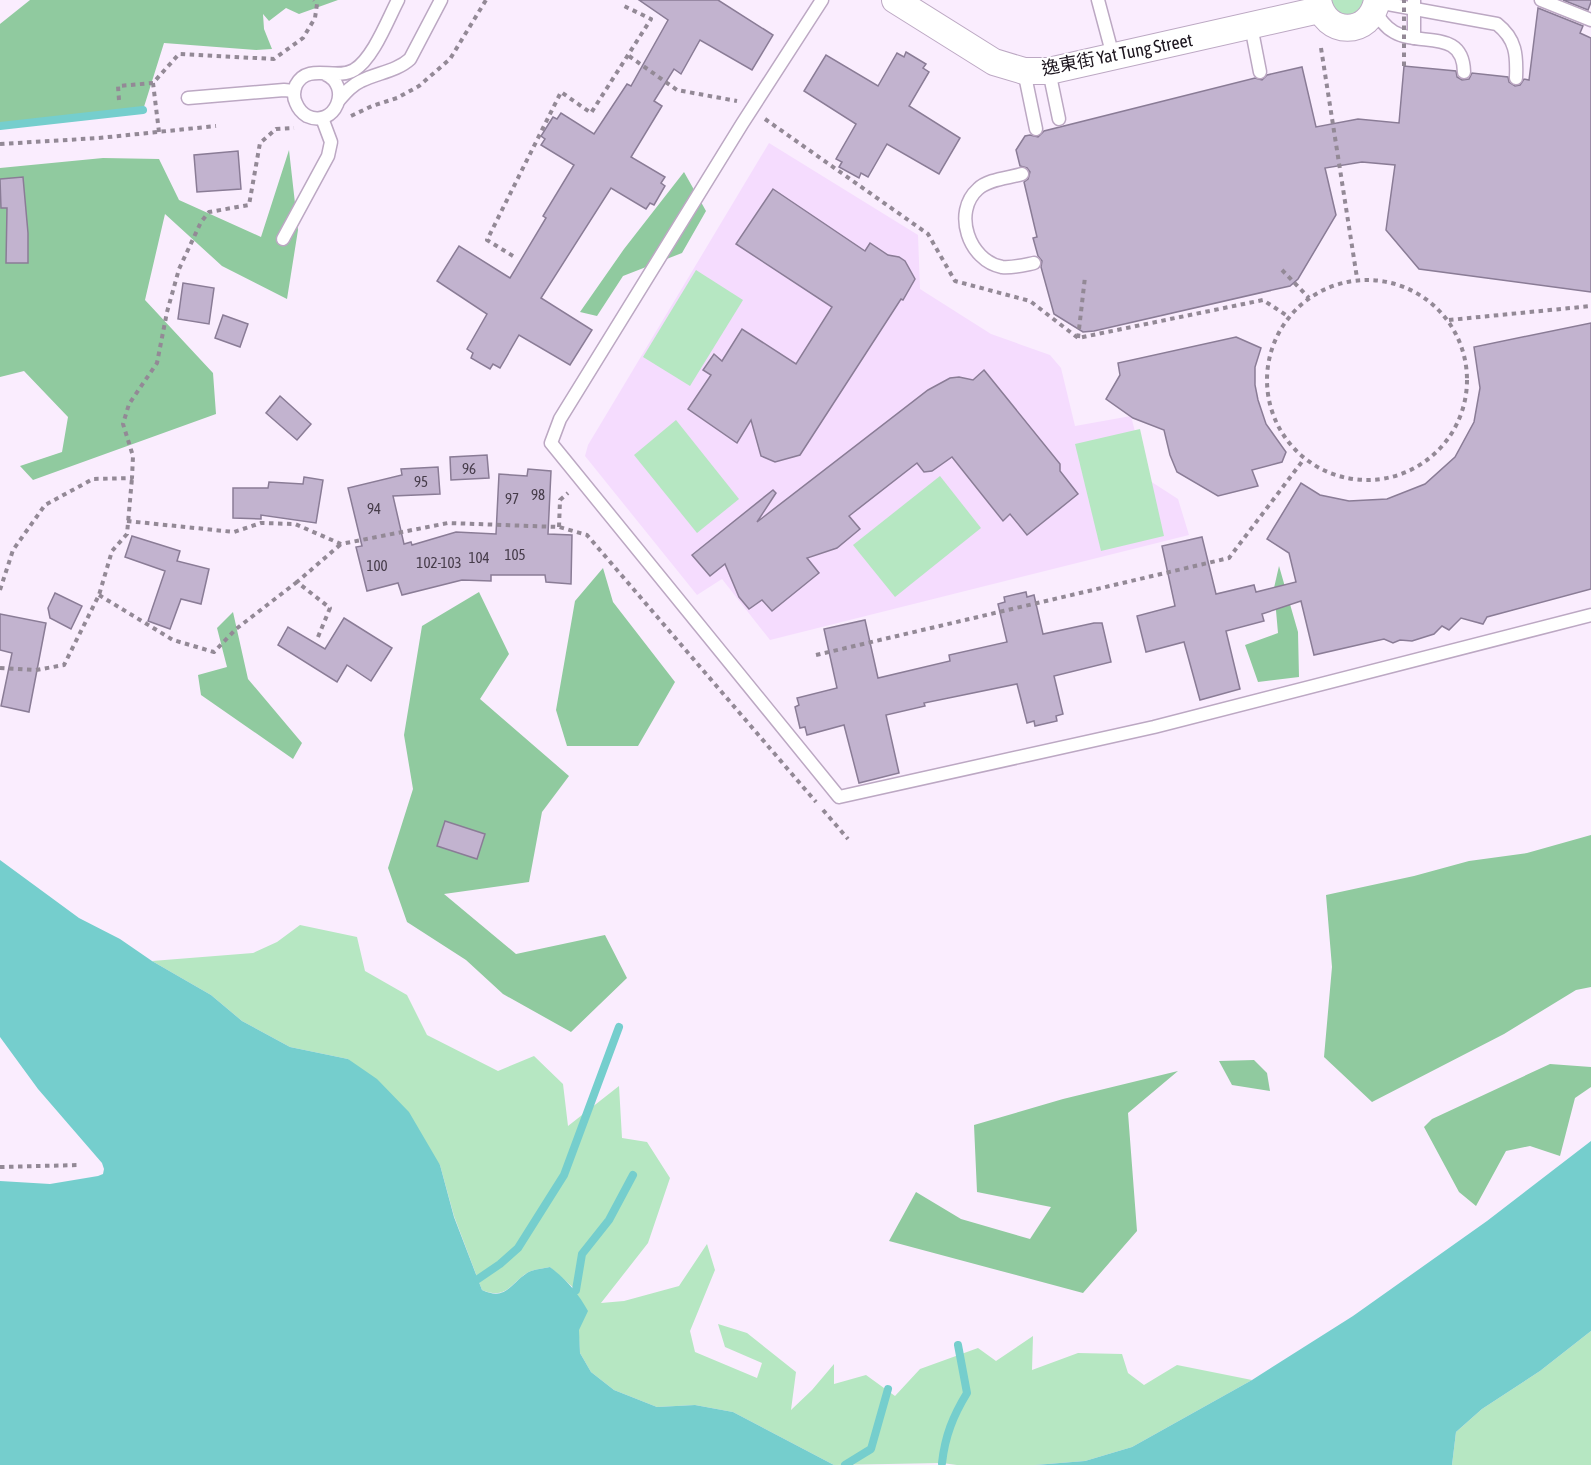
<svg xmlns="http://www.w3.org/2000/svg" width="1591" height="1465" viewBox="0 0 1591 1465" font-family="'Asap Condensed','Noto Sans TC',sans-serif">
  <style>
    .built { fill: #f5dcfe }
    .green { fill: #b6e7c2 }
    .forest { fill: #90ca9f }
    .water { fill: #75cecd }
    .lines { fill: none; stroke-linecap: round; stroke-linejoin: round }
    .stream { stroke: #75cecd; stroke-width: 8 }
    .building { fill: #c2b3cf; stroke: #8a7c96; stroke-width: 1.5 }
    .service-casing { stroke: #bca8c3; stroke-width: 15 }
    .minor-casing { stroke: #bca8c3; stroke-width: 28 }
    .path { stroke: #938996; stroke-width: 4; stroke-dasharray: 4.5 4.5; stroke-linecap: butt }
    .service { stroke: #fff; stroke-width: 12 }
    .minor { stroke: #fff; stroke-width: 26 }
    .path-bridge { stroke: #938996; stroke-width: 4; stroke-dasharray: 4.5 4.5; stroke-linecap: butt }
    .labels { text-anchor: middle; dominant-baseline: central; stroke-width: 4.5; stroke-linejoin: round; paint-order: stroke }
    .number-label { font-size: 15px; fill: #463c4a }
    .street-label { font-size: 18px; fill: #1c151e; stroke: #fff }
  </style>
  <rect width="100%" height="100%" fill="#faedfe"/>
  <!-- built -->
  <path class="built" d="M769,143L918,235L920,289L991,334L1050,355L1061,368L1075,426L1131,416L1147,479L1178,499L1189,535L770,640L722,579L697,595L585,456L588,445Z"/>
  <!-- green -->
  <g class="green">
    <path d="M1324,0H1371L1347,22Z"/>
    <path d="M696,270L743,300L690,386L643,357Z"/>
    <path d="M676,420L739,499L697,533L634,455Z"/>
    <path d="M1140,429L1164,536L1101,551L1075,444Z"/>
    <path d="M940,476L981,528L895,597L853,545Z"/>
    <path d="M300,925L357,937L365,971L407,995L427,1035L498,1071L534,1056L563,1084L568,1126L619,1086L622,1138L647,1142L670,1178L648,1243L601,1303L624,1301L679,1286L707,1244L715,1270L690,1331L695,1352L757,1378L762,1363L725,1347L718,1324L747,1333L796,1372L791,1410L812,1390L834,1364V1384L866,1375L895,1396L920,1369L978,1348L996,1361L1033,1336L1032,1370L1078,1353L1122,1354L1128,1373L1144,1385L1177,1365L1252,1380L1132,1447L1085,1461L1035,1465H957L942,1463L834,1465L733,1412L695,1405L657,1407L614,1390L591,1372L580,1353L576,1290L550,1267C543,1269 533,1269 527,1273C509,1285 506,1300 482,1290L454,1216L440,1165L348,1059L290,1047L242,1021L211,995L152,961L253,953L277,942Z"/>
    <path d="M1591,1331V1465H1452L1456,1432L1482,1409L1540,1371Z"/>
  </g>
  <!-- forest -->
  <g class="forest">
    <path d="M30,0H338L299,14L286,8L269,21L263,14L264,29L272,49L256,50L164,43L143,110L0,127V24Z"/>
    <path d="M289,150L298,230L287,299L222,266L165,214L145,300L213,373L216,414L33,480L20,466L62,452L68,417L24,371L0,377V168L103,158L159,159L179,200L261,237Z"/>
    <path d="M684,172L706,211L682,253L623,276L597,316L580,312L624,249Z"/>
    <path d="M1279,566L1298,632L1299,677L1258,682L1245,645L1278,633L1274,588Z"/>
    <path d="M603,568L613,602L675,682L638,746H567L556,710L575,601Z"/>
    <path d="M479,592L509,654L480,699L569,776L542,812L529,882L444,894L516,954L605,935L627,978L571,1032L503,994L466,960L407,922L388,868L413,789L404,735L422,626Z"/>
    <path d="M233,612L248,679L302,743L293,759L201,695L198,675L227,667L217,628Z"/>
    <path d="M1591,835V987L1576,990L1504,1034L1372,1102L1324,1057L1332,967L1326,895L1414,876L1469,861L1527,853Z"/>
    <path d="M1254,1060L1267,1073L1270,1091L1232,1085L1219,1061Z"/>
    <path d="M1550,1064L1591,1067V1087L1575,1098L1560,1156L1530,1146L1506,1151L1476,1206L1459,1192L1424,1127L1432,1119Z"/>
    <path d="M1178,1071L1128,1113L1137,1231L1083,1293L889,1241L916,1192L961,1219L1030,1239L1051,1207L977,1192L974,1125L1063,1099Z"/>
  </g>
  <!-- water -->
  <g class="water">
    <path d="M0,860L79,918L120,939L152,961L211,995L242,1021L290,1047L348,1059L377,1079L409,1112L440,1165L454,1217L482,1290C506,1301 509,1285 527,1273C533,1269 543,1269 550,1267C567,1280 578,1293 588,1311L579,1330L580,1353L591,1372L614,1390L657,1407L695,1405L733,1412L834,1465H0V1181L50,1184L98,1176L103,1174L104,1169L102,1163L38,1089L0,1037Z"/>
    <path d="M1591,1141V1331L1540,1371L1482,1409L1456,1432L1452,1465H1035L1085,1461L1132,1447L1252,1380L1353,1316L1487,1221Z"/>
  </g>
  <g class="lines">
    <!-- stream -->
    <g class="stream">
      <path d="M0,126L143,110"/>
      <path d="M478,1279L500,1264L518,1248L564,1175L619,1027"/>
      <path d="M576,1290L582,1254L609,1220L633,1175"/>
      <path d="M942,1463C945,1436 953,1416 967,1393L958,1345"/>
      <path d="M845,1465L871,1449L888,1389"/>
    </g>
  </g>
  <!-- building -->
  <g class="building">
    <path d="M639,0H718L773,35L752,70L700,40L681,74L674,69L654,101L662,106L631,157L665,177L661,183L665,186L654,205L650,203L646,209L611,188L541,298L592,330L570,365L519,335L500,368L493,364L490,369L471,358L473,353L467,349L487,314L437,281L459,246L510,278L546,218L543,216L574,165L541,145L545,139L541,136L553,117L557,119L561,113L594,134L627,84L631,86L668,20Z"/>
    <path d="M1563,0H1591V2L1588,10Z"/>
    <path d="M1538,8L1583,26L1580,33L1591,38V292L1419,269L1386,230L1395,165L1362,162L1325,168L1336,215L1298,279L1290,286L1094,331L1083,332L1054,314L1041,267L1042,261L1038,256L1033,238L1037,237L1024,182L1028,179L1030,172L1027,168L1020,166L1016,150L1025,136L1030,135L1038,137L1044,131L1255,78L1262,80L1267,75L1302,67L1316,127L1358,119L1399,123L1404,66L1456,71L1457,77L1462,80L1469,79L1472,73L1508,77L1509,82L1515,86L1520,85L1524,79L1529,80Z"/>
    <path d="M906,52L926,64L923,68L929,72L909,106L960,138L939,174L887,144L868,177L861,173L859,178L839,167L842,162L836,159L856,124L804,91L826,55L878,86L897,53L904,57Z"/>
    <path d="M238,151L241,189L197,192L194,155Z"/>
    <path d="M23,177L28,233V263H6L7,208H1L0,179Z"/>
    <path d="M773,189L865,251L870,243L888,255L899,257L905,261L915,279L903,300L901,299L800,455L775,462L761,456L751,420L737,443L688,409L711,375L703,370L714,354L722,361L742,329L796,364L832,307L736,244Z"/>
    <path d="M183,283L214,288L209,324L178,319Z"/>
    <path d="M223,315L248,324L240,347L215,338Z"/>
    <path d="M1591,323V589L1487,617L1483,624L1461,618L1449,630L1442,626L1434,634L1412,641L1400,640L1393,643L1384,639L1314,655L1301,601L1262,614L1264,621L1226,631L1240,689L1200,700L1184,642L1146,652L1137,616L1175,606L1162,546L1202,537L1216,594L1254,585L1256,592L1296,582L1289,553L1267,539L1301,483L1320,495L1349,501L1387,499L1425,484L1455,457L1474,422L1480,388L1474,347Z"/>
    <path d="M1236,337L1261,348L1255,367V385L1258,400L1266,424L1286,452L1282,462L1252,470L1258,486L1218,496L1177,472L1170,455L1164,430L1133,418L1106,399L1120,375L1118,363Z"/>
    <path d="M984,370L1060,464V471L1078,494L1027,535L1010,514L1003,521L952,457L932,471L924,472L917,463L849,516L860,529L837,548L807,558L819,573L772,611L762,600L749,609L739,597L725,564L710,576L692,555L773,490L776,493L757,522L928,390L950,378L959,377L973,380Z"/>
    <path d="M280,396L311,424L297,440L266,413Z"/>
    <path d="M487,455L489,478L451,480L450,457Z"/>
    <path d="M438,467L440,494L393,496L404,544L411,542L412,545L456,532L496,534L499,474L527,476L528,469L551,471L548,534L572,535L571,584L546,582L545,575H491V581L462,580L402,595L398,583L367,591L356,547L362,546L348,488L402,475L401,469Z"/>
    <path d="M304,477L323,480L316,523L261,515V519L233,518V488H268L269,482L303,484Z"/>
    <path d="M132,536L180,551L177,561L209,569L201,604L181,599L170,629L148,621L165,571L125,557Z"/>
    <path d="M1026,592L1027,597L1034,595L1043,634L1094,623H1102L1111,662L1054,676L1063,714L1056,716L1057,721L1035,726L1034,721L1027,723L1017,684L924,703L925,706L886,715L899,773L859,783L844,725L807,735L805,727L800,728L795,707L799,705L797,698L837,688L824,629L865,620L878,678L950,661L949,655L1007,642L998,604L1005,602L1004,597Z"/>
    <path d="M55,593L82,606L71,629L50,618L48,608Z"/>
    <path d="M0,614L46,623L29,712L1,706L12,653L0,650Z"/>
    <path d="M344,618L392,648L371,681L347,665L337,682L278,645L288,627L325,649Z"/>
    <path d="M445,821L485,834L477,859L437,846Z"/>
  </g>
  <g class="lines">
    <defs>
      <g id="service">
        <path d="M822,0L742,124L560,419L551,443L839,797L1154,727L1591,615"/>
        <path d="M1098,0L1113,56"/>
        <path d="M1541,0L1591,20"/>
        <path d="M1377,2L1497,24C1516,39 1517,55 1516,78"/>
        <path d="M1375,11C1380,19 1385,27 1394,32C1420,47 1463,28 1464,72"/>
        <path d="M1251,26L1260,72"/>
        <path d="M1414,38V1"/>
        <path d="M1024,71L1036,129"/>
        <path d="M1049,71L1059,119"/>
        <path d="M325,74C353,86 335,129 307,116C302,113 298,108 296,103C293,97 294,90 296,85C308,62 336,81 354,70C373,59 388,19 398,0"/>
        <path d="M188,98L284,90L294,91"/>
        <path d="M339,100C346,92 352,85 361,81C377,73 397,71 410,59L441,0"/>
        <path d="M1022,174C1009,178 988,179 978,189C952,212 969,261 1002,267C1013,268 1024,265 1034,263"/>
        <path d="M283,239L328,156L331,142L322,118"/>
      </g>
      <g id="minor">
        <path d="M895,0L994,62L1024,71H1049L1319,10"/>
        <path d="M1318,0C1324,37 1371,37 1377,0"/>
      </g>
    </defs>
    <!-- service casing -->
    <use href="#service" class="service-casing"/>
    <!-- minor casing -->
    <use href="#minor" class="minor-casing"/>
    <!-- path -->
    <g class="path">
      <path d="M1321,48L1357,278"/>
      <path d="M629,56L677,90L737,101"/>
      <path d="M119,100L118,86L153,83"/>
      <path d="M351,116L372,106L397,98L419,86L450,59L486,0"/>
      <path d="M765,119L928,234L955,281L1030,301L1078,338L1263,300L1289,317"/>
      <path d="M159,132L153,83L179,54L274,59L303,38L315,18L317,4L314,0"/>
      <path d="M0,144L99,138L216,126"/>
      <path d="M513,256L487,240L561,92L591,113L651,19L624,6"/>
      <path d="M1282,270L1309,298"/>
      <circle cx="1367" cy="380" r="100"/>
      <path d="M1449,320L1591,306"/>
      <path d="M1078,338L1085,277"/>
      <path d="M127,521L234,532L261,523L295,524L341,544L448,523L559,527L587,535L816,802"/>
      <path d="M559,527L560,500L568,493"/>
      <path d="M0,590L13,550L45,505L93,479L132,478L133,456L123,424L129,404L157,363L167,312L179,269L201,222L209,212L249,205L260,143L276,129L294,128"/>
      <path d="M99,595L173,640L214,652L236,629L297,582"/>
      <path d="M318,637L330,608L297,582L341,544"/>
      <path d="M816,655L1229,558L1304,459"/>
      <path d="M0,668L36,670L64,665L99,595L112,551L127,534L132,478"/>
      <path d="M823,810L848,839"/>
      <path d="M0,1167L79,1165"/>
    </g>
    <!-- service -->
    <use href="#service" class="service"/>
    <!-- minor -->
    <use href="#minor" class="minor"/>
    <!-- path-bridge -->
    <path class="path-bridge" d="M1404,66V0"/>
  </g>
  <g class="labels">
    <!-- number labels -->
    <g class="number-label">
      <text x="469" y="468">96</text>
      <text x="421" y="481">95</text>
      <text x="538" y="494">98</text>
      <text x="512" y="498">97</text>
      <text x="374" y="508">94</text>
      <text x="515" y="554">105</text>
      <text x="479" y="557">104</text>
      <text x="439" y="562">102-103</text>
      <text x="377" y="565">100</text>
    </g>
    <!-- street labels -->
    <g class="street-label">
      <text transform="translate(1117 54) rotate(-11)">逸東街 Yat Tung Street</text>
    </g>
  </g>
</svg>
